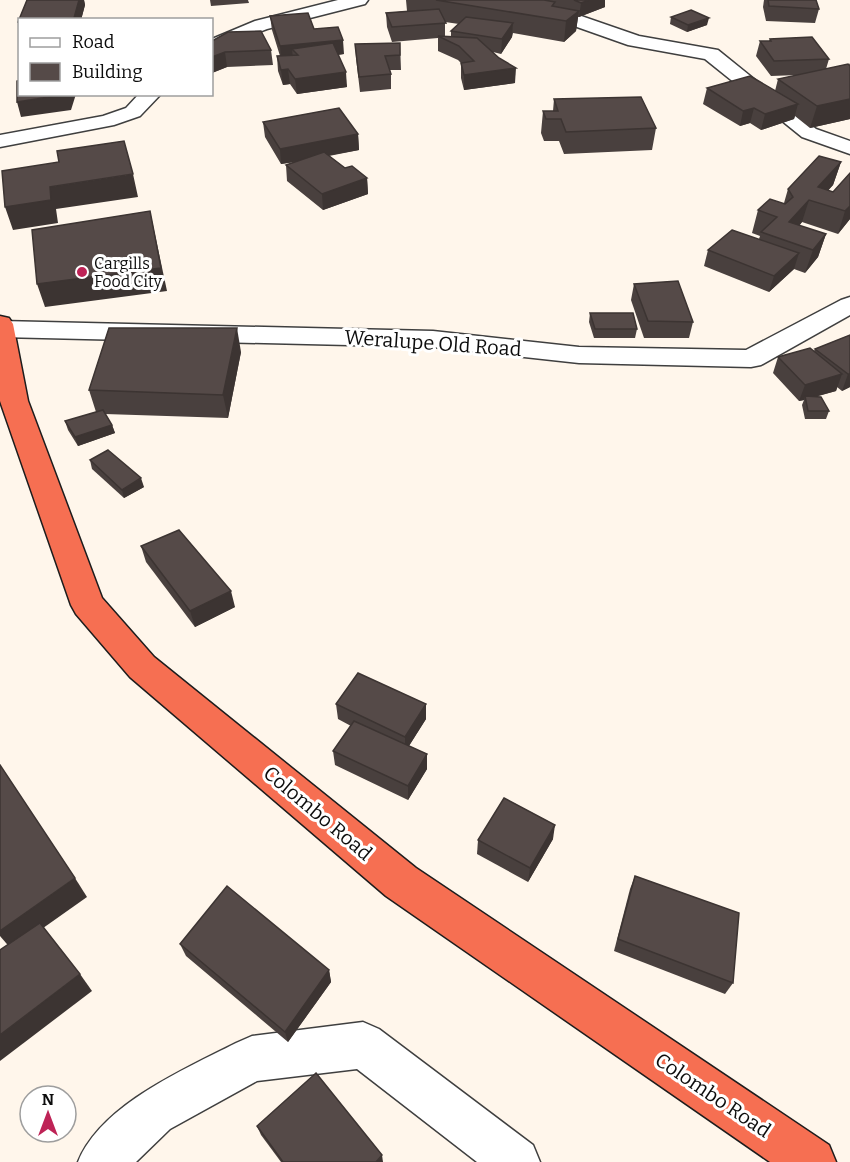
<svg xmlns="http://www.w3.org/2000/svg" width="850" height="1162" viewBox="0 0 850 1162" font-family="Bitter,serif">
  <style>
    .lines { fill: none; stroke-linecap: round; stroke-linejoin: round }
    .minor-casing { stroke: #3f3f3f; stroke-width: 3 }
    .highway-casing { stroke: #1d1d1d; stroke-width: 3 }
    .minor { fill: #fff; fill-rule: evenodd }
    .highway { fill: #f66f52; fill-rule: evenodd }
    .wall { fill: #49403e; fill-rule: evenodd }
    .shaded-wall { fill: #3c3432 }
    .building { fill: #554a48; stroke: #3c3432; stroke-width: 1.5 }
    .poi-dot { fill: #be2356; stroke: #fff; stroke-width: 2 }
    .labels { text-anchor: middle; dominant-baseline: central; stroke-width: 6; stroke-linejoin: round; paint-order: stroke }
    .far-poi-label { font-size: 16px; fill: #0c0c0c; stroke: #fff; text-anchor: start }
    .street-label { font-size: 20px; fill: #0c0c0c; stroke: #fff }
  </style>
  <rect width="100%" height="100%" fill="#fff6eb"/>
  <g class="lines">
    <defs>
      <g id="minor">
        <path d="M338,0H368L365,4L267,29L212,50V39L255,21Z"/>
        <path d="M509,0H535L639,36L718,50L816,129L850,141V154L802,137L705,59L628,45L512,4Z"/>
        <path d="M139,94H161L140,116L114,125L0,147V135L103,116L126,108Z"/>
        <path d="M850,297V315L761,365L751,367L579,363L433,347L0,337L1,321L433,331L579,347L746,350L841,300Z"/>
        <path d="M363,1022L379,1029L533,1145L540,1162H477L357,1069L257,1081L170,1129L136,1162H78C101,1105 183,1070 236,1043L252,1036Z"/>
      </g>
      <path id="highway" d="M0,316L9,318L13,324L28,401L102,598L154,657L416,868L829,1145L836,1162H770L386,896L130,677L76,614L71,605L0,401Z"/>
    </defs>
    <!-- minor casing -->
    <use href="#minor" class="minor-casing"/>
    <!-- highway casing -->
    <use href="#highway" class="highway-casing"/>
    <!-- minor -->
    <use href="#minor" class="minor"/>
    <!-- highway -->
    <use href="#highway" class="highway"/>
  </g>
  <!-- wall -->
  <g class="wall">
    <path d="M27,0H84L85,5L81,20H20V27L18,22Z"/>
    <path d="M210,0H248L249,3L211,6Z"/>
    <path d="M406,0H605V7L579,17H578L576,31L564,42L513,33L512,37L501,54L493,52L515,83L464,90L461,78V63L458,60L438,51V38L392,42L387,27L386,13L407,11ZM445,22L459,24L451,31V37L445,36Z"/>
    <path d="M764,0H816L819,9L815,23L766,21L763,7Z"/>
    <path d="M270,16L314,29L344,54L338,55L347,87L297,94L290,84L283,85L278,71L277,56H280L272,30Z"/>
    <path d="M671,17L707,25L687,32L670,24Z"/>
    <path d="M770,39L829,59L826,69L849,65L850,63V119L810,128L795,116L794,119L761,130L750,123L740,126L703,104L707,88L775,91L778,79L798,75L771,76L756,56L760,41H769Z"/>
    <path d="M212,41L271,50L273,65L227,67L212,73Z"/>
    <path d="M400,43L401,70H390L391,74V89L360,92L356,58L355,44Z"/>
    <path d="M554,99L656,128L652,150L564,154L559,141H544L541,133L543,111H553Z"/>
    <path d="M263,122L358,134L359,150L329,156L345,168L367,178L368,194L323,210L287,181L286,165L296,162L281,164L265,137Z"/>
    <path d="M841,162L833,185L828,190L833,192L850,173V219L838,234L802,222L799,226L826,234L818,257L805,273L794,269L769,292L704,266L708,250L759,239L760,236L752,233L758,210L784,203L788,189Z"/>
    <path d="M634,284L693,322L689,338H644L631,300Z"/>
    <path d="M590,313L637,329L635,338H594L589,322Z"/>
    <path d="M850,335V387L842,391L837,387L836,391L815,397L829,411L826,419H805L802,405L804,400L799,401L773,373L778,357L814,351L815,349Z"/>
    <path d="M241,352L228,418L105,414L112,425L115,433L78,446L68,430L65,421L96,412L89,390Z"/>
    <path d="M90,460L144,487L124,498L92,469Z"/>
    <path d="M141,546L235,607L195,627L146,562Z"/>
    <path d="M336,704L426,719L409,746L427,754V769L408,800L335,765L333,751L351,726L338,719Z"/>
    <path d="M553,839L528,882L477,854L478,840Z"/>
    <path d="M635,876L733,983L725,994L614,951L630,889Z"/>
    <path d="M180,944L329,970L331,982L288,1042L186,956Z"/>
    <path d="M257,1126L383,1162H281L261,1135Z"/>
  </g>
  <!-- shaded-wall -->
  <g class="shaded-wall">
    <path d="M79,0H84L85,5L81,20H75L74,18Z"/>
    <path d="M589,0H605V7L579,17L581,3Z"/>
    <path d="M579,11L576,31L564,42L566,21Z"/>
    <path d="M709,18L707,25L687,32L688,25Z"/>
    <path d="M513,23L512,37L501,54L502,39Z"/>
    <path d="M343,40L344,54L299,59L298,55L292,49L293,59L281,60L280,46Z"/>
    <path d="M225,52L227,67L212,73V57Z"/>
    <path d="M516,68L515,83L464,90V75Z"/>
    <path d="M288,69L290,84L283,85L281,70Z"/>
    <path d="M346,72L347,87L297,94L295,79Z"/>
    <path d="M67,94H76L71,110L21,117L17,102Z"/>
    <path d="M850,99V119L810,128L817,106Z"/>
    <path d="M798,104L794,119L761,130L765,114Z"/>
    <path d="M754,108L750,123L740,126L743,111Z"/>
    <path d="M358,134L359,150L281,164L280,149Z"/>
    <path d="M841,162L833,185L818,202V187Z"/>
    <path d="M133,174L138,197L56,209L58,223L13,230L5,207L50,187Z"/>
    <path d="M367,178L368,194L323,210L322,194Z"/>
    <path d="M809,200L802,222L786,241L789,222Z"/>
    <path d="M850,206V219L838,234L845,211Z"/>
    <path d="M150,211L167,291L45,307L37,284Z"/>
    <path d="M826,234L818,257L805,273L813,250Z"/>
    <path d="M799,253L794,269L769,292L774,276Z"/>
    <path d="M237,328L241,352L228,418L223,395Z"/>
    <path d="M842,374L836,391L806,399L805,396L804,400L799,401L805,385Z"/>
    <path d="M848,374H850V387L842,391Z"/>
    <path d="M112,425L115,433L78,446L75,437Z"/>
    <path d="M141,478L144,487L124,498L122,490Z"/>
    <path d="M231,591L235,607L195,627L190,611Z"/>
    <path d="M426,704V719L405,752V737Z"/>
    <path d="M427,754V769L408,800V786Z"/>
    <path d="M555,825L553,839L528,882L530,868Z"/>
    <path d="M75,878L87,897L12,950L0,936V931Z"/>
    <path d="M329,970L331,982L288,1042L285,1032Z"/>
    <path d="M80,974L92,991L0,1061V1035Z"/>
    <path d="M382,1155L383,1162H376Z"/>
  </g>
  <!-- building -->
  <g class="building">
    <path d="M27,0H79L74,18L52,20H20V22H18Z"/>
    <path d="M436,0H544L555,2L552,6L579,11L566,21Z"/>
    <path d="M574,0H589L581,3Z"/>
    <path d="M768,0H816L819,9L769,6Z"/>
    <path d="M439,9L446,23L392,27L386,13Z"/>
    <path d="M691,10L709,18L688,25L671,17Z"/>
    <path d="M308,13L314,29L338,27L343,40L280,46L270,16Z"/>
    <path d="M466,17L513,23L502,39L451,31Z"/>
    <path d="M261,31L271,50L225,52L212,57V41L228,32Z"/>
    <path d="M438,36L477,38L499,58L516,68L464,75L461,63L474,61L459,46Z"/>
    <path d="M812,37L829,59L774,61L760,41H771L770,39Z"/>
    <path d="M333,43L346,72L295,79L288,69L281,70L277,56L298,55L292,49Z"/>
    <path d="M400,43V55L385,56L391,74L359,77L355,44Z"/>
    <path d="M848,64L850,66V99L817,106L778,79Z"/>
    <path d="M750,76L798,104L765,114L754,108L743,111L707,88Z"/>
    <path d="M20,80V94H67L17,102V81Z"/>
    <path d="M641,97L656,128L566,132L561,119H546L543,111H558L554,99Z"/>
    <path d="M339,108L358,134L280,149L263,122Z"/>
    <path d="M124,141L133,174L50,187L51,200L5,207L2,171L59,162L57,151Z"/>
    <path d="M324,152L345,168L352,166L367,178L322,194L286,165Z"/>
    <path d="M819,156L841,162L818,187L833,192L850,173V206L845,211L809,200L789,222L826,234L813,250L761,232L777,217L758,210L770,199L785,204L793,197L788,189Z"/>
    <path d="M150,211L161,268L37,284L32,230Z"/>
    <path d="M732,230L799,253L774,276L708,250Z"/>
    <path d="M678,281L693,322L648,321L634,284Z"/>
    <path d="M590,313H633L637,329H595Z"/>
    <path d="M109,328H237L223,395L89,390Z"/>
    <path d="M850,335V374H848L815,349Z"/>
    <path d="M810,348L842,374L805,385L778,357Z"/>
    <path d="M805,396L821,397L829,411H808Z"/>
    <path d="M103,410L112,425L75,437L65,421Z"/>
    <path d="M108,450L141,478L122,490L90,460Z"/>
    <path d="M179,530L231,591L190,611L141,546Z"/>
    <path d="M358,673L426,704L405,737L336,704Z"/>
    <path d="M354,721L427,754L408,786L333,751Z"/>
    <path d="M0,765L75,878L0,931Z"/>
    <path d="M504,798L555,825L530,868L478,840Z"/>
    <path d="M635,876L739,913L733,983L618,939Z"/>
    <path d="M227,886L329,970L285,1032L180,944Z"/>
    <path d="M40,923L80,974L0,1035V950Z"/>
    <path d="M316,1073L382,1155L376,1162H283L257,1126Z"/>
  </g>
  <!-- markers -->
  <circle class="poi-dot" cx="82" cy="272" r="6"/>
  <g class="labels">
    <!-- far-poi labels -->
    <g class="far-poi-label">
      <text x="94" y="263">Cargills<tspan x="94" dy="18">Food City</tspan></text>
    </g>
    <!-- street labels -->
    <g class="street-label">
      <text transform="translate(433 343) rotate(4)">Weralupe Old Road</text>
      <text transform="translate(318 813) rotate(40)">Colombo Road</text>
      <text transform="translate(713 1095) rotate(34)">Colombo Road</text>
    </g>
  </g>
  <!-- legend -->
  <rect x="18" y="18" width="195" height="78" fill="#ffffff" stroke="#9e9e9e" stroke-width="1.5"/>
  <rect x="30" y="38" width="30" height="9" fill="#ffffff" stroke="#9e9e9e" stroke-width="1.5"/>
  <text x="72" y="48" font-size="18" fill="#0c0c0c">Road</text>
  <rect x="30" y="63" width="30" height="18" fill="#554a48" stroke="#9e9e9e" stroke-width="1.5"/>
  <text x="72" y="78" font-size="18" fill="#0c0c0c">Building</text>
  <!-- north arrow -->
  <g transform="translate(48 1114)"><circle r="28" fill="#ffffff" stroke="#9e9e9e" stroke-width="1.5"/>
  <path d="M0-4.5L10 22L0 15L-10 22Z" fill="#be2356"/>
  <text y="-9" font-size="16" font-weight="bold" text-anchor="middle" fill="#0c0c0c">N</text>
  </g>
</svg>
